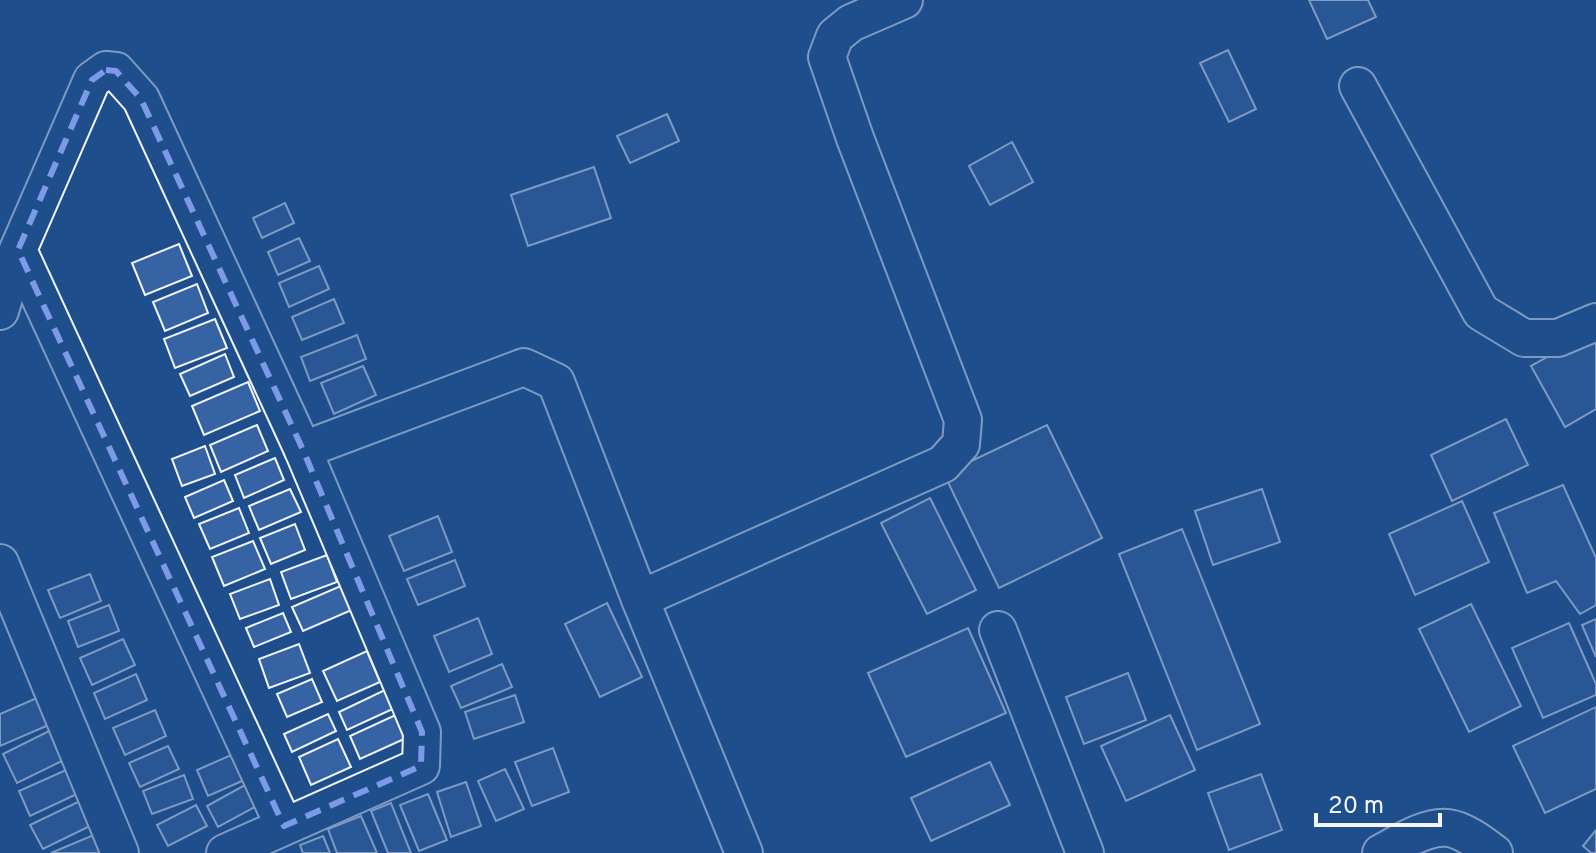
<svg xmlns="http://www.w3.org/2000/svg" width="1596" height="853" viewBox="0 0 1596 853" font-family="Overpass,sans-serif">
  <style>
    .building { fill: #3563a3; stroke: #f2f6ff; stroke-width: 2 }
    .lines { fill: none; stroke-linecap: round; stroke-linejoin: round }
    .street-casing { stroke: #f2f6ff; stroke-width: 40 }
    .street { stroke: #1f4e8c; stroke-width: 36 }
    .marked { fill: none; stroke: #7d9aea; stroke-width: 6; stroke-dasharray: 16 10; stroke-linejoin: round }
  </style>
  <rect width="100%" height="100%" fill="#1f4e8c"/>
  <!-- building -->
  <g class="building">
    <path d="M1309,0H1368L1376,17L1327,39Z"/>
    <path d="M1228,50L1256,109L1229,122L1200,63Z"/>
    <path d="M667,114L679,141L630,163L617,136Z"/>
    <path d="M1012,142L1033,182L990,205L969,166Z"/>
    <path d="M594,167L611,218L528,246L511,195Z"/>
    <path d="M285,203L294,223L262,238L253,218Z"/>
    <path d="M299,238L310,261L278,275L268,252Z"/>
    <path d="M179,244L192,276L145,295L132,263Z"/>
    <path d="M319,266L329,289L289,307L279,283Z"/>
    <path d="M197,284L208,313L165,331L153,302Z"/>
    <path d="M334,299L344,323L302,340L292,317Z"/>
    <path d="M215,319L227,348L175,368L164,339Z"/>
    <path d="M1596,330V409L1565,427L1531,366Z"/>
    <path d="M357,335L366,359L310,381L301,357Z"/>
    <path d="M225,354L234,377L190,396L180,374Z"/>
    <path d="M363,366L376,395L334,414L321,383Z"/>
    <path d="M248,382L260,411L204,435L192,406Z"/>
    <path d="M1506,419L1528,465L1452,501L1431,455Z"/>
    <path d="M257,425L268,451L221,472L210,445Z"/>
    <path d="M1047,425L1102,538L999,588L944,474Z"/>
    <path d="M205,446L215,474L182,486L172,459Z"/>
    <path d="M275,458L284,480L244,498L235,475Z"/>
    <path d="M224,480L233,501L194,518L185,497Z"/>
    <path d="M1563,485L1596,558V605L1580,614L1556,581L1527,593L1494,513Z"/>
    <path d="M290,489L301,512L259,530L249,506Z"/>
    <path d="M1262,489L1280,542L1213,565L1195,511Z"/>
    <path d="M930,498L976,590L927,614L881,523Z"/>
    <path d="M1462,501L1489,562L1415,595L1389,534Z"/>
    <path d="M239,508L249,533L210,549L199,524Z"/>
    <path d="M438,516L452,552L404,571L389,536Z"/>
    <path d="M295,524L305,550L271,564L260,538Z"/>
    <path d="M1182,529L1260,724L1197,750L1119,554Z"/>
    <path d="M253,541L265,569L224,586L212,557Z"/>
    <path d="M327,555L337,582L291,599L281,572Z"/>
    <path d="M455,560L465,586L418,605L407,579Z"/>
    <path d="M90,574L101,601L60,618L48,590Z"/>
    <path d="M270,579L279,605L240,619L230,594Z"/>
    <path d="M343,585L354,609L303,631L292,607Z"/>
    <path d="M607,603L642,677L600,697L565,624Z"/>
    <path d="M1471,604L1521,706L1469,732L1419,629Z"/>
    <path d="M109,605L119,631L78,647L68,621Z"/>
    <path d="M283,613L291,632L254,647L246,628Z"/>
    <path d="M478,618L492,654L449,672L434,636Z"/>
    <path d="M1596,619V657L1582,625Z"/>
    <path d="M1569,623L1596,684V695L1543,718L1512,648Z"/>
    <path d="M968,628L1006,713L906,757L868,673Z"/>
    <path d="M123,639L135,665L92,685L80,658Z"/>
    <path d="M299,644L310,673L269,688L259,659Z"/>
    <path d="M367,651L380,682L337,701L323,671Z"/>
    <path d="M502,664L512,687L461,708L451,686Z"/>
    <path d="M1128,673L1146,720L1084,744L1066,697Z"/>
    <path d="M136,674L147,700L105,719L94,693Z"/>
    <path d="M312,679L322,702L287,717L277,694Z"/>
    <path d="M389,688L397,707L347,730L339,712Z"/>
    <path d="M515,695L524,722L474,739L465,712Z"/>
    <path d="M39,697L51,724L0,746V714Z"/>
    <path d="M1596,707V789L1545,813L1513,746Z"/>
    <path d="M155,710L166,736L125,755L113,728Z"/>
    <path d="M402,712L413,735L360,759L350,736Z"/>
    <path d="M328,714L336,731L292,752L284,734Z"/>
    <path d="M1170,715L1195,770L1126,801L1101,746Z"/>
    <path d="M53,729L68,758L17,783L3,754Z"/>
    <path d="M338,739L351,767L311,785L299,757Z"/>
    <path d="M168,746L179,769L140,787L129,763Z"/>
    <path d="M553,748L569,792L532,806L515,762Z"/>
    <path d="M238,752L249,778L208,796L197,770Z"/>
    <path d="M990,762L1010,805L931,841L911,798Z"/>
    <path d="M505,769L524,809L496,821L478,781Z"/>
    <path d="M66,770L77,794L30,816L19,791Z"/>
    <path d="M1261,774L1282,830L1229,850L1208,793Z"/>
    <path d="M184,775L193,799L152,814L143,791Z"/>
    <path d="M254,780L266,801L218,827L207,806Z"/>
    <path d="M466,782L481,826L451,837L437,792Z"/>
    <path d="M428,794L447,840L419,851L400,805Z"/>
    <path d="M82,800L94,824L43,849L30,825Z"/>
    <path d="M391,803L411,853H388L371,811Z"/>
    <path d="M196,805L207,826L168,846L157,825Z"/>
    <path d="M361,816L377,853H337L328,829Z"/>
    <path d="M1596,830V853H1591L1583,846Z"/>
    <path d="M96,834L104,853H51Z"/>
    <path d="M323,836L330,853H303L300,845Z"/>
  </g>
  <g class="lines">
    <defs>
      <g id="street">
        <path d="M1358,86L1481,312L1524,338H1558L1596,322"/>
        <path d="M0,311L18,250"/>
        <path d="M303,450L524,367L556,382L640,599L943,464L961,444L963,420L855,138L827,57L835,36L851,23L904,0"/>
        <path d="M0,563L120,853"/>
        <path d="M640,599L744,853"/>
        <path d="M998,630L1085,853"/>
        <path d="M225,853L421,766L422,732L303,450L141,99L116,71L106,70L92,80L18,250L284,826"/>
        <path d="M1381,853C1398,844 1427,825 1448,828C1464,830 1482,844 1494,853"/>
      </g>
    </defs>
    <!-- street casing -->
    <use href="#street" class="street-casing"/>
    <!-- street -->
    <use href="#street" class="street"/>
  </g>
  <!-- marked area -->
  <path d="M0 0H1596V853H0ZM106,70L116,71L141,99L303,450L422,732L421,766L284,826L18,250L92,80Z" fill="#1f4e8c" fill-opacity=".55" fill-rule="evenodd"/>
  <path class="marked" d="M106,70L116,71L141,99L303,450L422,732L421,766L284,826L18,250L92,80Z"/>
  <!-- scale -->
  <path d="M1316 813v12h124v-12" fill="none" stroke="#f2f6ff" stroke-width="4"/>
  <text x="1328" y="813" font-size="24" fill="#f2f6ff" stroke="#1f4e8c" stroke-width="6" paint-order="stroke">20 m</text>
</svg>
